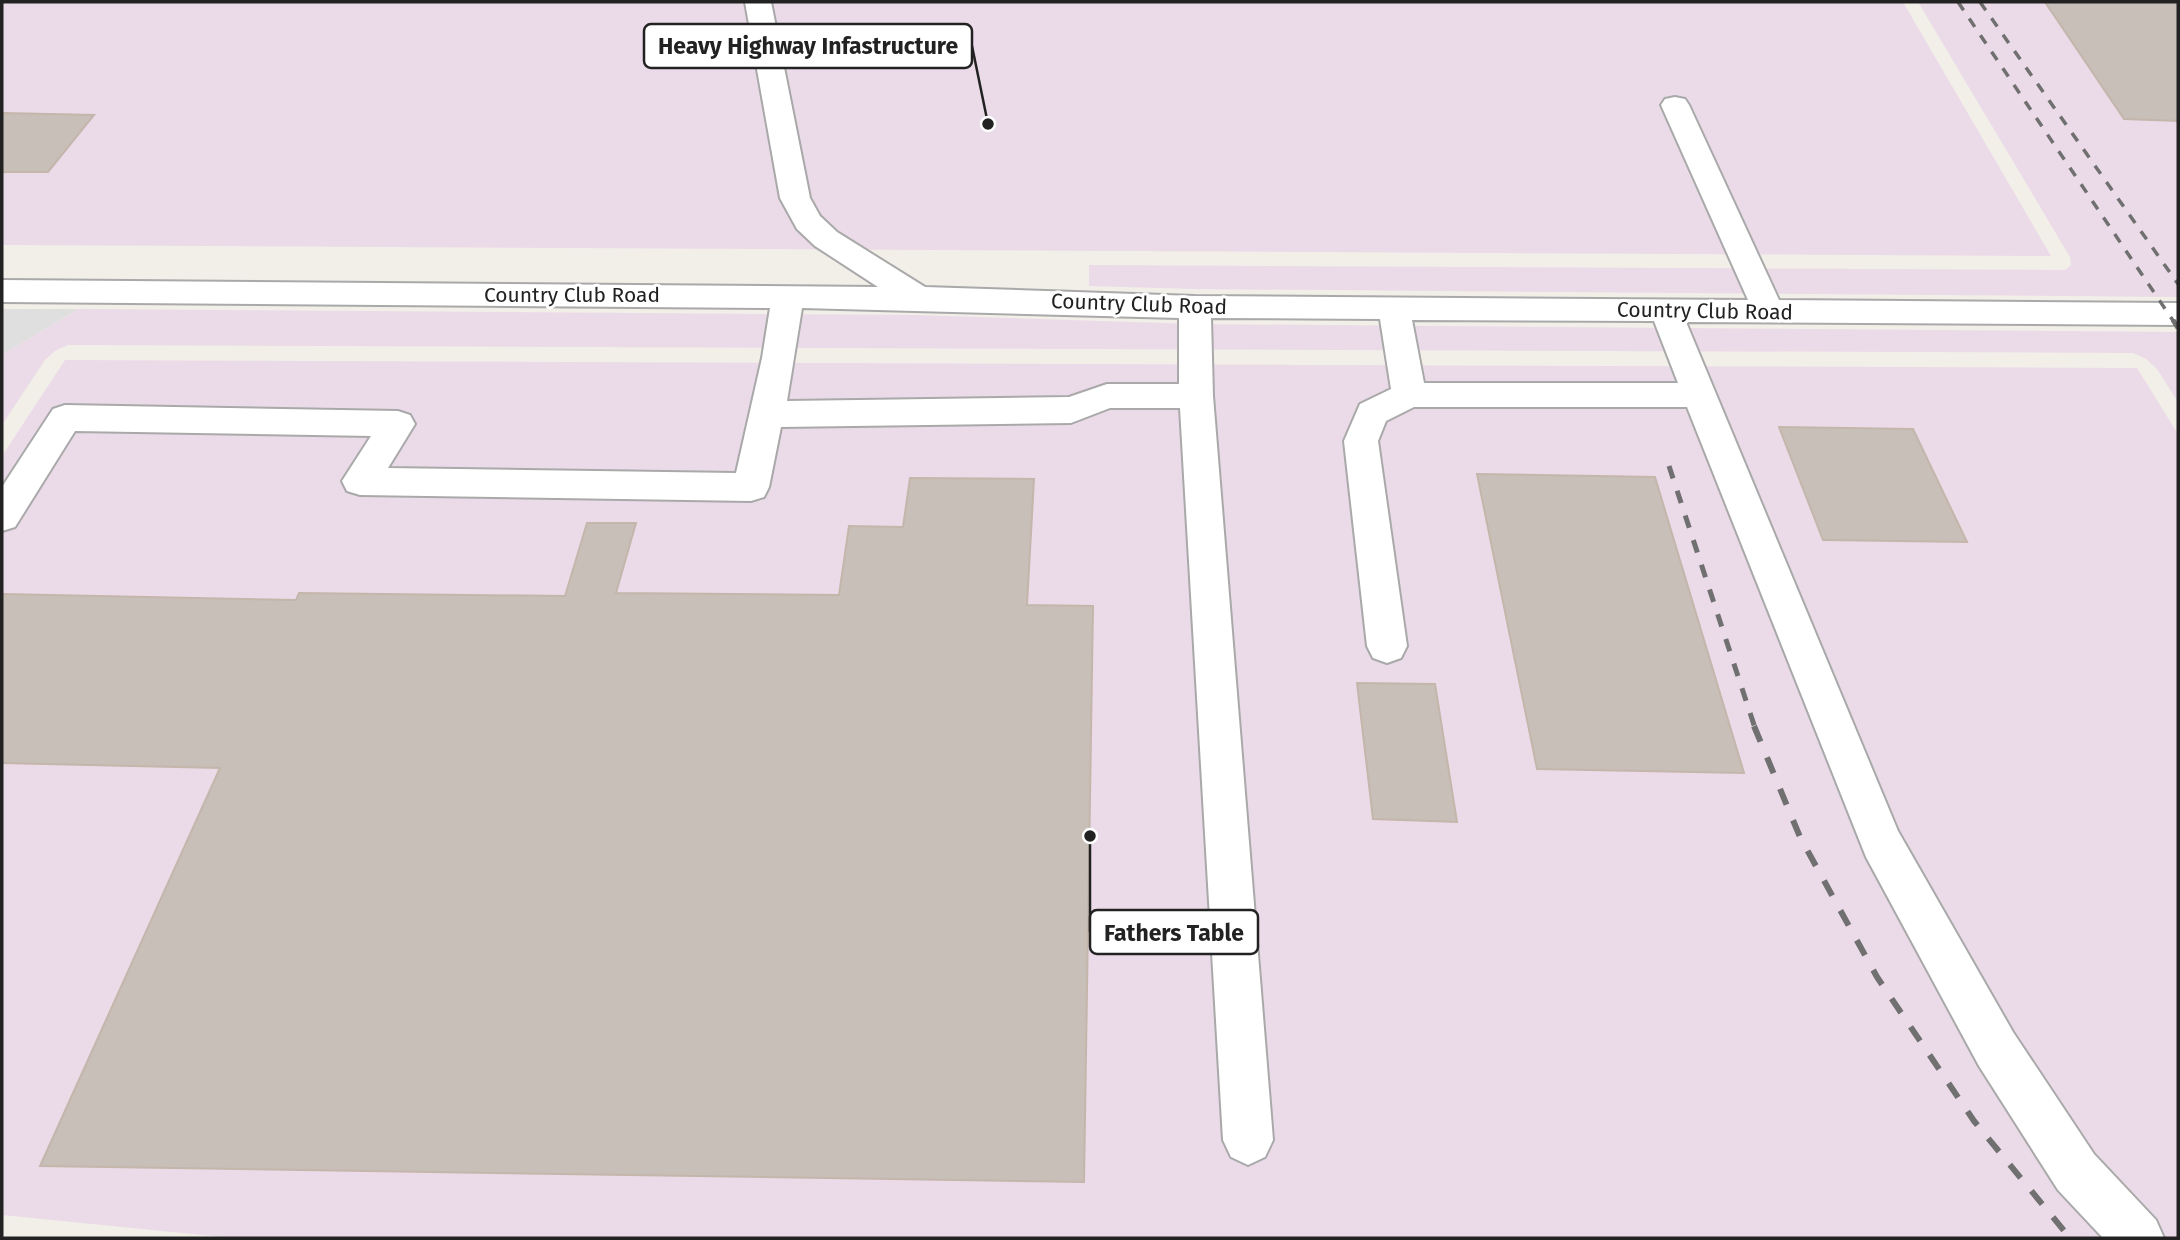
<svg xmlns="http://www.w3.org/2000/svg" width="2180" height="1240" viewBox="0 0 2180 1240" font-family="'Fira Sans',sans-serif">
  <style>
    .residential { fill: #e0dfdf }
    .industrial { fill: #ebdbe8 }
    .building { fill: #c7bfb8; stroke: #c4b6ab; stroke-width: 2 }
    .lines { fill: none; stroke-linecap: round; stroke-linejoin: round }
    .minor-casing { stroke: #a9a9a9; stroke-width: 4 }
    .minor { fill: #fff; fill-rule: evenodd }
    .rail-far2 { stroke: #707070; stroke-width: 3.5; stroke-dasharray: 10 10; stroke-linecap: butt }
    .rail-far1 { stroke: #707070; stroke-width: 5; stroke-dasharray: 13 13; stroke-linecap: butt }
    .rail { stroke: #707070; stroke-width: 6; stroke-dasharray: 17 17; stroke-linecap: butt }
    .labels { text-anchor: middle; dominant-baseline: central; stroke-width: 6; stroke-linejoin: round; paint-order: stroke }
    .street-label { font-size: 21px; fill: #222; stroke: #fff }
    .leader { fill: none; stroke: #222; stroke-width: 2.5 }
    .callout-dot { fill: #222; stroke: #fff; stroke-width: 2.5 }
    .callout { fill: #fff; stroke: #222; stroke-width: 2.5 }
    .callout-label { font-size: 23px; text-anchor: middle; font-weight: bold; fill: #222 }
  </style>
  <rect width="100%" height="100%" fill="#f2efe9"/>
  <!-- residential -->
  <path class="residential" d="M2,309H79L2,355Z"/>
  <!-- industrial -->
  <g class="industrial">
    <path d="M2,2H1903L2051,256L2,245Z"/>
    <path d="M1918,2H2178V297L1194,289L1089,286V265L2065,270L2071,265L2070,257Z"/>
    <path d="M79,309L916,315L1195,324L2178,332V402L2157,369L2146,359L2133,353L68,345L55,351L45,360L2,425V355Z"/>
    <path d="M65,360L2137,368L2178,434V1238H232L2,1215V456Z"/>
  </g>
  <!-- building -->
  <g class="building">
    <path d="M2045,2H2178V121L2124,119Z"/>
    <path d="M2,113L94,115L48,172H2Z"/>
    <path d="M1779,427L1913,429L1967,542L1823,540Z"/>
    <path d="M1477,474L1655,477L1744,773L1537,769Z"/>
    <path d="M910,478L1034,479L1027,605L1093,606L1084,1182L40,1166L220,768L2,763V594L296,600L299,593L565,596L587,523H636L616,593L839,595L849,526L903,527Z"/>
    <path d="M1357,683L1435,684L1457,822L1373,819Z"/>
  </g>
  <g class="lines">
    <defs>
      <path id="minor" d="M745,2H771L810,198L820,216L837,232L925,287L1195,296L1748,300L1661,105L1665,99L1675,97L1685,99L1689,105L1779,300L2178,303V325L1686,322L1898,831L2013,1032L2094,1154L2156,1220L2164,1238H2103L2058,1190L1979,1066L1866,857L1687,407H1414L1386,421L1378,441L1407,646L1401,658L1387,663L1373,658L1367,646L1344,441L1360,404L1391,389L1380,319L1211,318L1213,396L1273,1140L1265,1157L1248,1165L1231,1157L1223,1140L1180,408H1110L1071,423L781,427L769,487L764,497L751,501L360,495L347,491L342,481L371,436L75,431L15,527L2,531V487L53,409L65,405L398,411L410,415L415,424L388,468L736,473L762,358L770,308L2,302V280L878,287L815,246L797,229L780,198ZM802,308L1179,318V384H1107L1069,397L787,401ZM1412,320L1654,321L1678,383H1424Z"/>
    </defs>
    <!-- minor casing -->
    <use href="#minor" class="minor-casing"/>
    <!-- minor -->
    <use href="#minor" class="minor"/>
    <!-- rail-far2 -->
    <g class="rail-far2">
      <path d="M1958,2L2174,322"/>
      <path d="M1980,2L2178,284"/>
    </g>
    <!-- rail-far1 -->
    <g class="rail-far1">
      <path d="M2173,320L2178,328"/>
      <path d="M1669,466L1755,728"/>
    </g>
    <!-- rail -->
    <path class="rail" d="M1754,726L1800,837L1877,977L1974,1121L2070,1238"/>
  </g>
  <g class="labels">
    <!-- street labels -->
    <g class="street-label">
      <text x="572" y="295">Country Club Road</text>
      <text transform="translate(1139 304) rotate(2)">Country Club Road</text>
      <text transform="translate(1705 311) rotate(1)">Country Club Road</text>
    </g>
  </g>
  <!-- callouts -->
  <path class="leader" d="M988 124L972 46M1090 836L1090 932"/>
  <g class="callout-dot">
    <circle cx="988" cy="124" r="7"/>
    <circle cx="1090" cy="836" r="7"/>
  </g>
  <g class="callout">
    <rect x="644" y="24" width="328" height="44" rx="7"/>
    <rect x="1090" y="910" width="168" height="44" rx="7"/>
  </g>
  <g class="callout-label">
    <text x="808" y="54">Heavy Highway Infastructure</text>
    <text x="1174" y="941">Fathers Table</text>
  </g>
  <!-- border -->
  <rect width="2180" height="1240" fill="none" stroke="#222222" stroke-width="7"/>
</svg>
